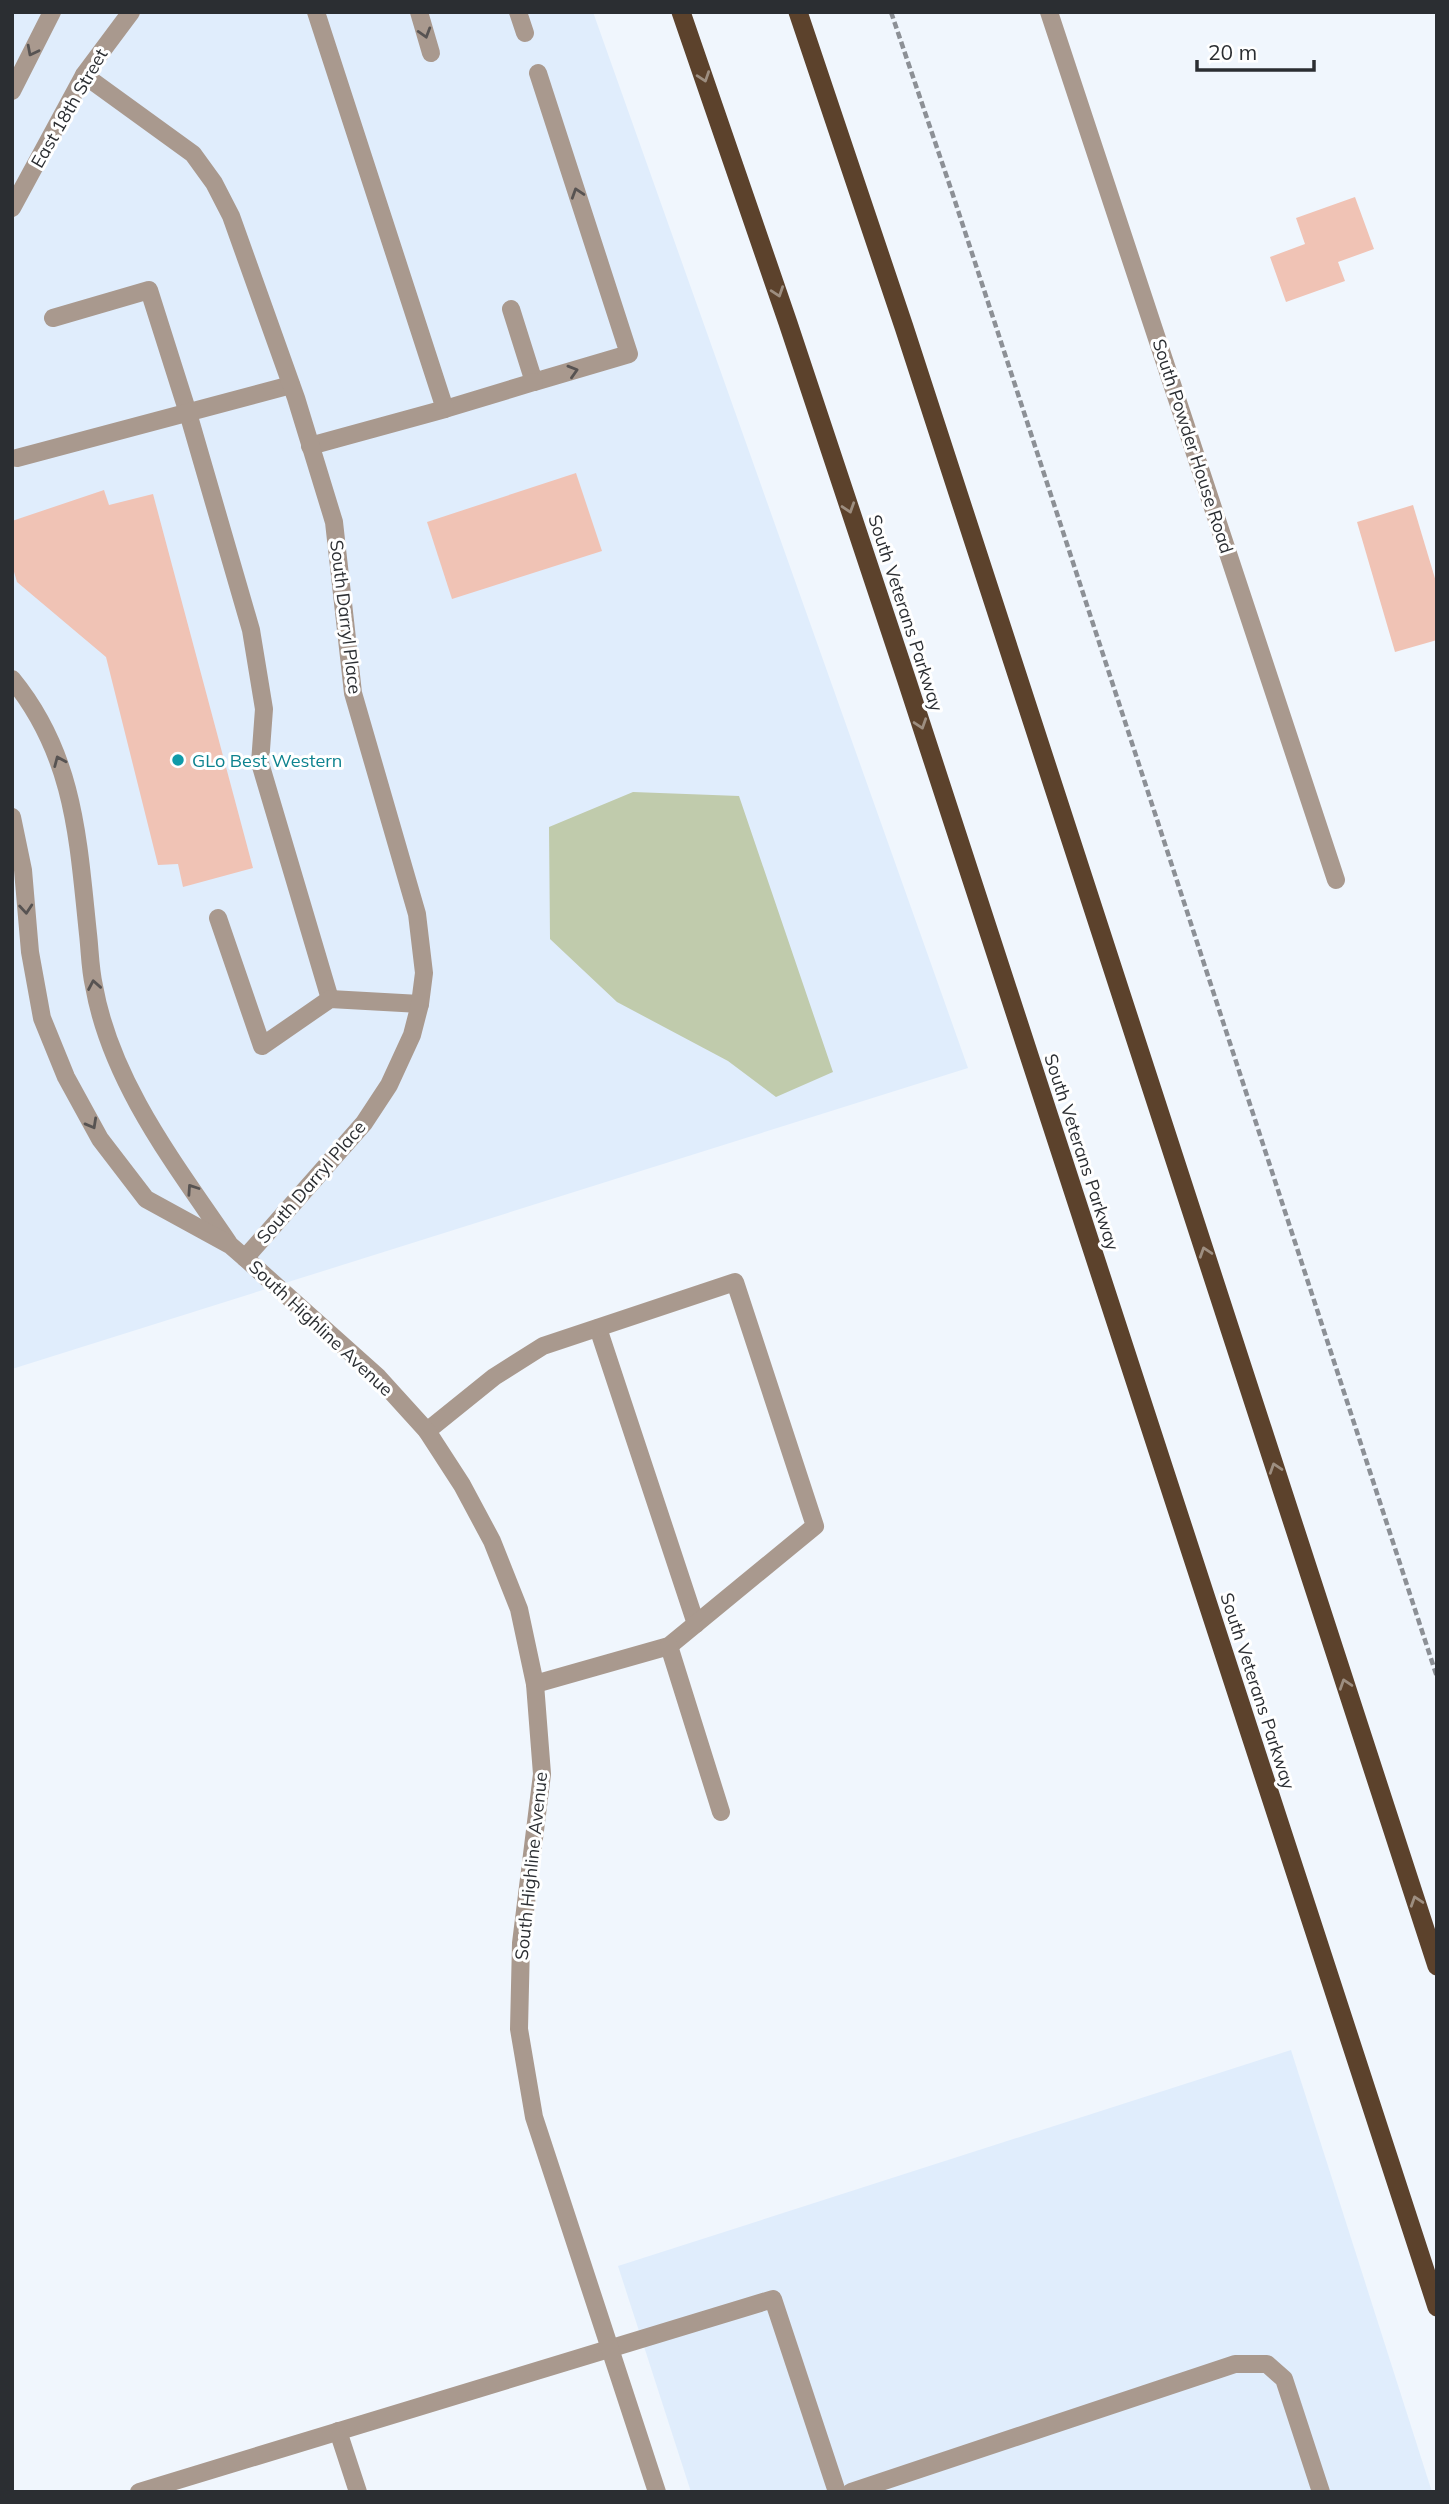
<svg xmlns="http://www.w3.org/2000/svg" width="1449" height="2504" viewBox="0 0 1449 2504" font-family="Mulish,sans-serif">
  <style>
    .built { fill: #e0edfc }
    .green { fill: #c0cbac }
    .building { fill: #f0c3b5 }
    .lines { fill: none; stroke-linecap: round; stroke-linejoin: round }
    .path { stroke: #8c9096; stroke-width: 4.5; stroke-dasharray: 7 3.5; stroke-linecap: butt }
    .service { stroke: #a9998e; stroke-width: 18 }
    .minor { stroke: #a9998e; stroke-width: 18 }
    .tertiary { stroke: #a9998e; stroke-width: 18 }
    .trunk { stroke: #5c422c; stroke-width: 19 }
    .oneway { stroke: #575352 }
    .oneway2 { stroke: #9d8e80 }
    .culture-dot { fill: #0f9aa8; stroke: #fff; stroke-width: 2.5 }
    .labels { text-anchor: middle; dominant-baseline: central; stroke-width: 6; stroke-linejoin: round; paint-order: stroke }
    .street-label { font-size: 18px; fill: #2b2e32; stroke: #fff }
    .culture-label { font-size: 18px; fill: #0d838f; stroke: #fff; text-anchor: start }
  </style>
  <rect width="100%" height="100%" fill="#f0f6fd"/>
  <!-- built -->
  <g class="built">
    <path d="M12,12H593L968,1068L12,1369Z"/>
    <path d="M1291,2050L1432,2492H691L618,2266Z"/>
  </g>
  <!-- green -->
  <path class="green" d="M633,792L739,796L833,1072L776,1097L728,1061L617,1002L550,939L549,827Z"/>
  <!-- building -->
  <g class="building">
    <path d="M1355,197L1374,249L1338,262L1345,281L1286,302L1270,257L1305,244L1296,218Z"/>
    <path d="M576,473L602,551L452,599L427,522Z"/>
    <path d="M104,490L109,505L153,494L253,868L183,887L178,864L158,865L106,657L17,582L12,565V521Z"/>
    <path d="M1413,505L1437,585V640L1395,652L1357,522Z"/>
  </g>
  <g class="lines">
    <!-- path -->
    <path class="path" d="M891,12L952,192L1437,1677"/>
    <!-- service -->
    <g class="service">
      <path d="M419,12L431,53"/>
      <path d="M518,12L525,33"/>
      <path d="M511,309L534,382L629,354L538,73"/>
      <path d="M53,318L149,290L188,413L251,630L264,709L260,763L330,999"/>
      <path d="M445,409L534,382"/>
      <path d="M310,446L445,409L316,12"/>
      <path d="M17,458L291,385"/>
      <path d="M218,918L262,1046L330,999L420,1004"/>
      <path d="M598,1328L696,1624"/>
      <path d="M427,1431L494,1377L543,1346L735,1282L815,1526L669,1646L535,1684"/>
      <path d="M669,1646L721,1812"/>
      <path d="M338,2431L358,2492"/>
      <path d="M139,2492L773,2299L837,2492"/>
      <path d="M851,2492L1235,2364H1267L1284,2379L1321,2492"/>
    </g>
    <!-- minor -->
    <g class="minor">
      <path d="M1049,12L1336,880"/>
      <path d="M84,75L193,154L214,183L231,216L296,398L334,522L353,693L417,914L424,973L420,1004L412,1035L389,1085L364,1123L245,1258"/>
    </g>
    <!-- tertiary -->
    <g class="tertiary">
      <path d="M12,91L52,12"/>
      <path d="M12,208L84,75L131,12"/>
      <path d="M12,679C75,756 78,840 88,934C90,951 90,969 94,986C111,1082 175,1164 228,1242"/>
      <path d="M12,817L23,870L30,952L42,1018L66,1077L100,1139L146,1199L230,1245L245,1258L378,1377L427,1431L462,1485L492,1541L519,1609L535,1684L542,1774L521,1943L519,2029L534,2117L657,2492"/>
    </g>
    <!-- trunk -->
    <g class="trunk">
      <path d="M681,12L788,323L907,681L1437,2307"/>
      <path d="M798,12L904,327L1437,1966"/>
    </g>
  </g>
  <!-- one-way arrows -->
  <defs><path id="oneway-chevron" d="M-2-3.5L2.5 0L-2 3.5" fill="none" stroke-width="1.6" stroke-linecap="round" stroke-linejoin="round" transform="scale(1.75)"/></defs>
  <g class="oneway">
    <use href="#oneway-chevron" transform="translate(425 33) rotate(73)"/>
    <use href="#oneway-chevron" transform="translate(32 51) rotate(117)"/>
    <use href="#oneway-chevron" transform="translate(577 193) rotate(-108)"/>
    <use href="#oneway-chevron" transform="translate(573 371) rotate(-17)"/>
    <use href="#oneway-chevron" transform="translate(59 761) rotate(-113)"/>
    <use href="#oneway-chevron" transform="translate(26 909) rotate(85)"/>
    <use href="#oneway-chevron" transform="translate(94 985) rotate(-100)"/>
    <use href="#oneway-chevron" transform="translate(92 1124) rotate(61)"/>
    <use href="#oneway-chevron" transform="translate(192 1189) rotate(-124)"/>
  </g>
  <g class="oneway2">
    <use href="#oneway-chevron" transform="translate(704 77) rotate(71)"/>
    <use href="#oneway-chevron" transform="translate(778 292) rotate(71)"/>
    <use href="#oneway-chevron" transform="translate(849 508) rotate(72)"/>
    <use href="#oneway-chevron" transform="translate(921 724) rotate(72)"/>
    <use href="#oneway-chevron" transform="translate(1205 1252) rotate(-108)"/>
    <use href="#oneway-chevron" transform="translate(1275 1468) rotate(-108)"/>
    <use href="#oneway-chevron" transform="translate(1345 1684) rotate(-108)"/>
    <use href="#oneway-chevron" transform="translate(1416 1901) rotate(-108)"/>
  </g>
  <!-- markers -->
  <circle class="culture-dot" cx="178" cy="760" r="7"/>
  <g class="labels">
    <!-- street labels -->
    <g class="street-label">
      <text transform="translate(69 108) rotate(-60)">East 18th Street</text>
      <text transform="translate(1193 446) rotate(72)">South Powder House Road</text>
      <text transform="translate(906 613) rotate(72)">South Veterans Parkway</text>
      <text transform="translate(346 617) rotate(83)">South Darryl Place</text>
      <text transform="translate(1082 1152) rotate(72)">South Veterans Parkway</text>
      <text transform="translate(311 1182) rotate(-49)">South Darryl Place</text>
      <text transform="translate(321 1328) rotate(43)">South Highline Avenue</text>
      <text transform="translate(1258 1691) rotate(72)">South Veterans Parkway</text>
      <text transform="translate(531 1866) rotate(-84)">South Highline Avenue</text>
    </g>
    <!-- culture labels -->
    <g class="culture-label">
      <text x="192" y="760">GLo Best Western</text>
    </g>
  </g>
  <!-- border -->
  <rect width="1449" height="2504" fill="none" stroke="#2b2e32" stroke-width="28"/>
  <!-- scale -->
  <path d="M1197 60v10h117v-10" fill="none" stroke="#2b2e32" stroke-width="3.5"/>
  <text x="1208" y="60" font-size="21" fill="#2b2e32" stroke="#ffffff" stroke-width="5" paint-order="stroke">20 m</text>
</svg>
